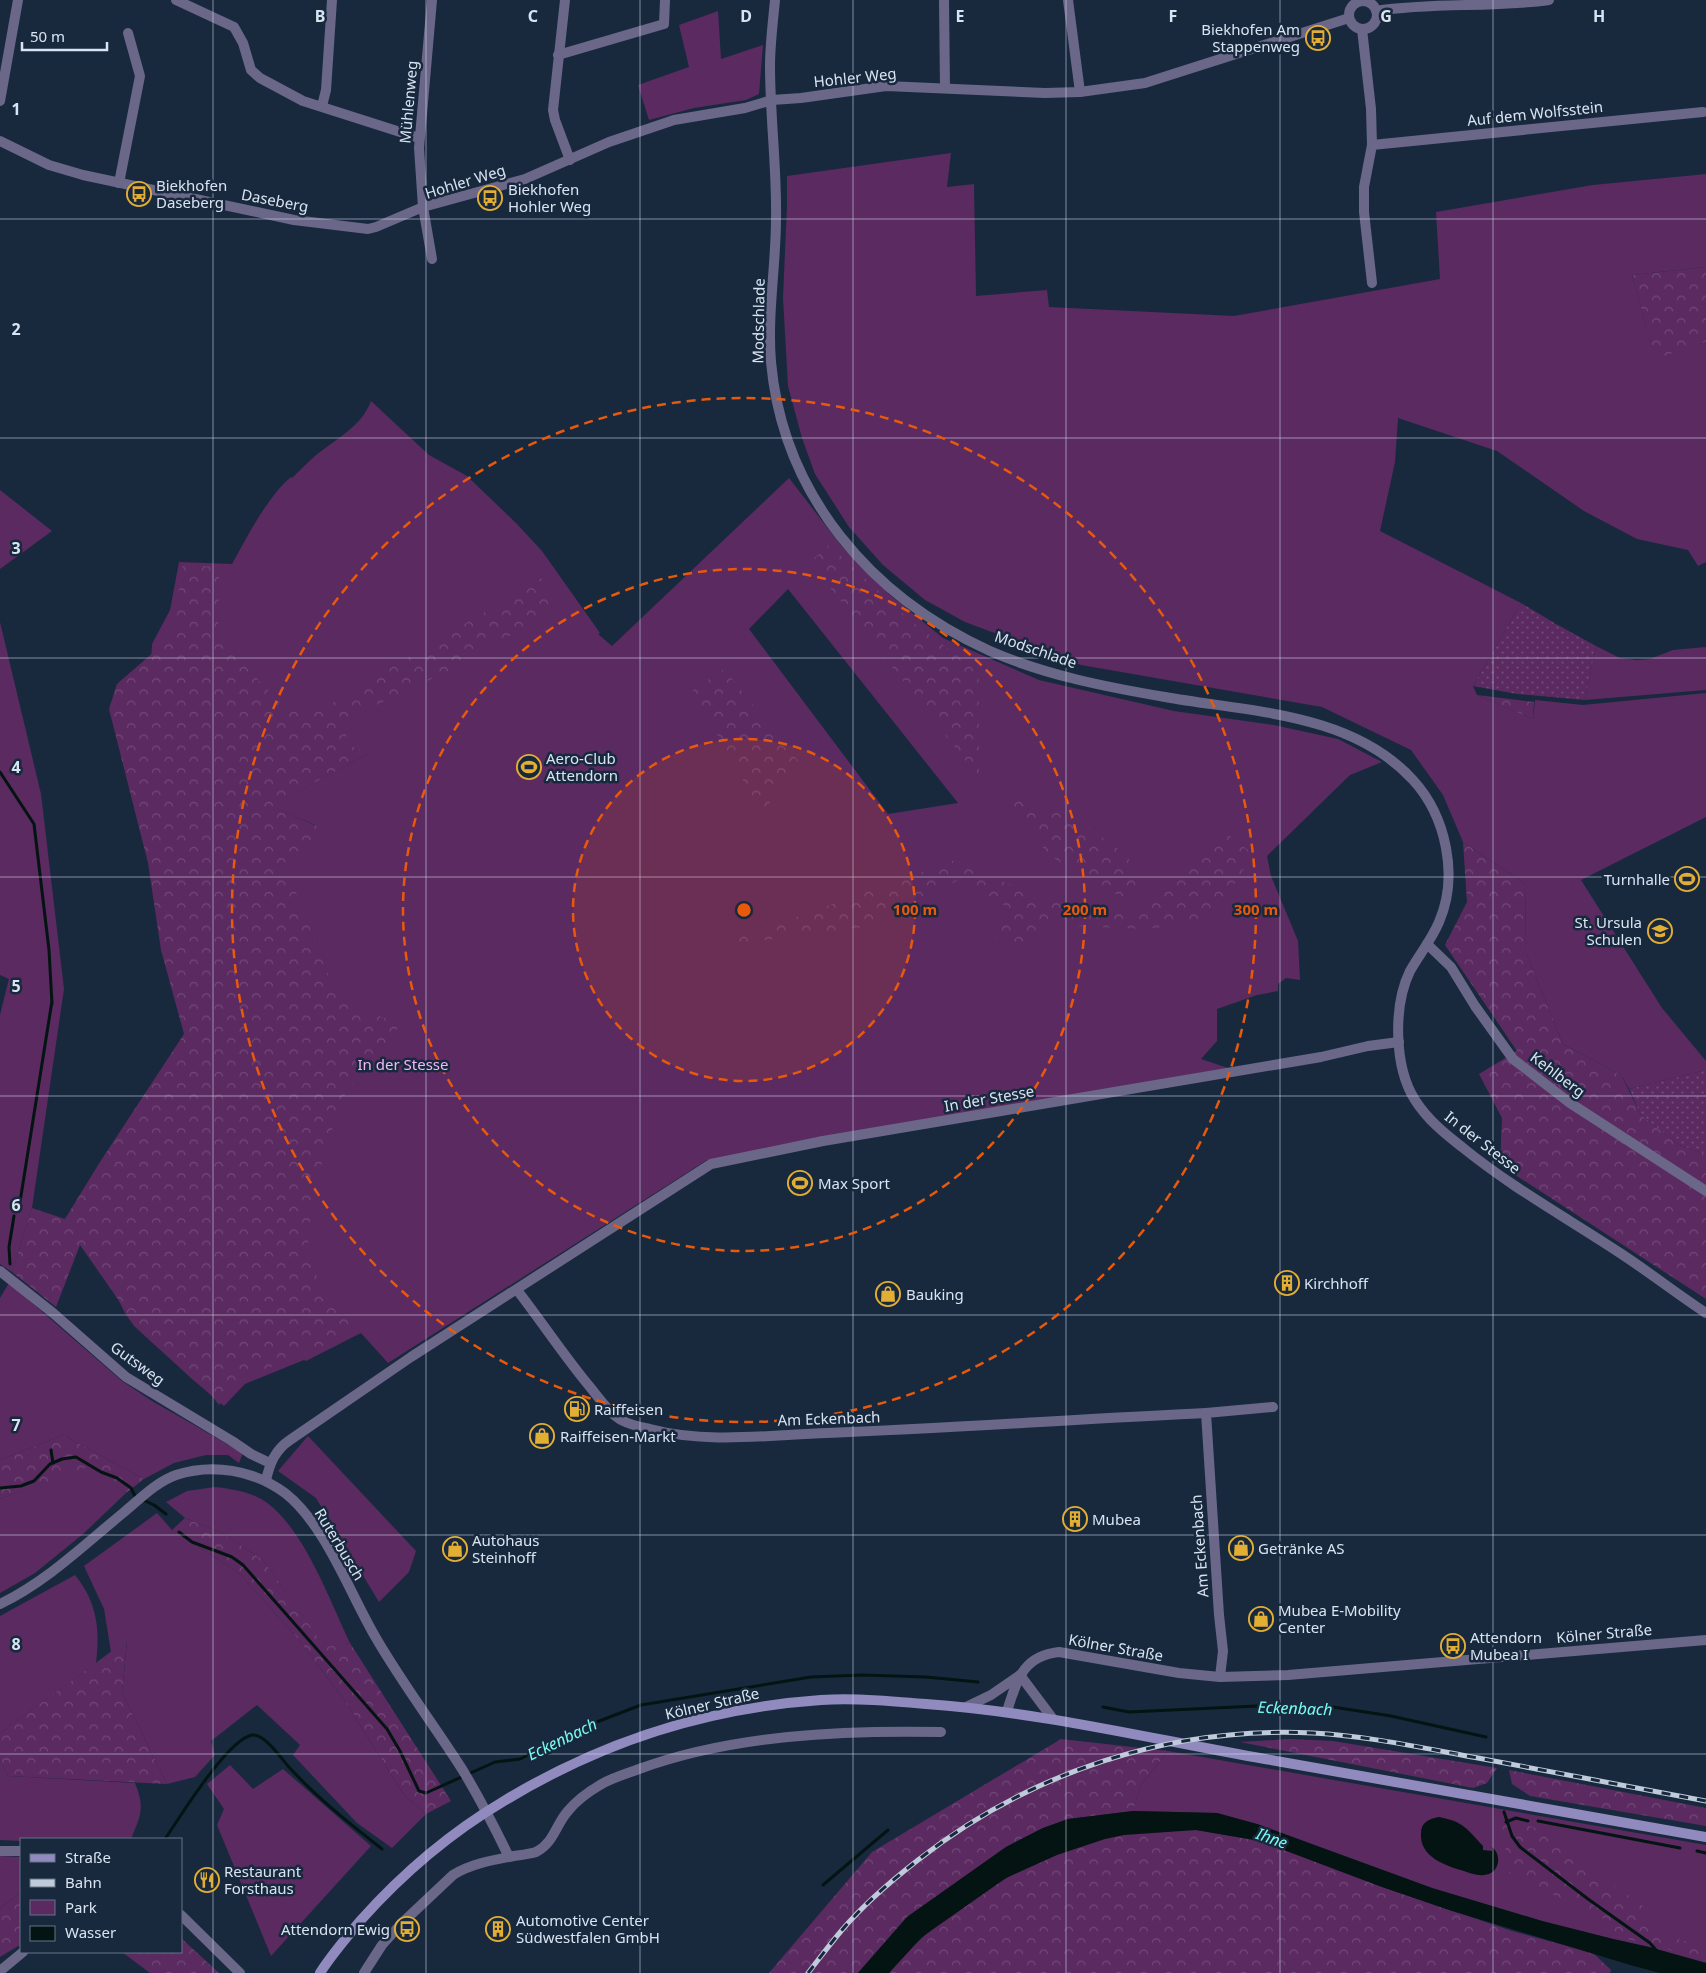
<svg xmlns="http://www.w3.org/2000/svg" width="1706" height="1973" viewBox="0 0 1706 1973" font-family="'Noto Sans',sans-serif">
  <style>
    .green { fill: #5b2a61; fill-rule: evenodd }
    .forest { fill: url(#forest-crowns) }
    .garden { fill: url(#garden-dots) }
    .water { fill: #041412 }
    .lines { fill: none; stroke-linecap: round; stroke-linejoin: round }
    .stream { stroke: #041412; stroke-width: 3 }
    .minor { stroke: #6b6788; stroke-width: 10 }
    .tertiary { stroke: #6b6788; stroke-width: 10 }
    .secondary { stroke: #908abf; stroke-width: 10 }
    .rail-casing { stroke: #bfcbda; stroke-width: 5 }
    .rail { stroke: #18293e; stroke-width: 3; stroke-dasharray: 9; stroke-linecap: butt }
    .grid { fill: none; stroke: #d9e4f2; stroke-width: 1; stroke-opacity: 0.55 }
    .ring { fill: none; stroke: #e8590c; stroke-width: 2.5; stroke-dasharray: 9 6 }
    .labels { text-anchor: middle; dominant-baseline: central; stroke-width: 5; stroke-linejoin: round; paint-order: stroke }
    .poi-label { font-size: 15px; fill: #d9e4f2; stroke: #18293e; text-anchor: start }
    .street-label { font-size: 15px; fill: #d9e4f2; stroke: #18293e }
    .park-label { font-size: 15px; fill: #f5b6fb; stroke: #18293e }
    .water-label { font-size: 16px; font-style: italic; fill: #7bfcef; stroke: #18293e }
    .grid-label { font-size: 16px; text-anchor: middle; font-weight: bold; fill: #d9e4f2; stroke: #18293e; stroke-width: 5; stroke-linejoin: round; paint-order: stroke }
    .centre { fill: #e8590c; stroke: #18293e; stroke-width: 2.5 }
    .ring-label { font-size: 15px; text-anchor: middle; font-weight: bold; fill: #e8590c; stroke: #18293e; stroke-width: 5; stroke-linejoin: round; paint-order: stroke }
  </style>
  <defs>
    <pattern id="forest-crowns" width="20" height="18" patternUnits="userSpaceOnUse" patternTransform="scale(1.25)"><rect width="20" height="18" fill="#5b2a61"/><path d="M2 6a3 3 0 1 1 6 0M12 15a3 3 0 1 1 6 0" fill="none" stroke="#724978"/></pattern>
    <pattern id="garden-dots" width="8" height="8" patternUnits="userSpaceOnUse" patternTransform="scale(1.25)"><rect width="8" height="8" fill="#5b2a61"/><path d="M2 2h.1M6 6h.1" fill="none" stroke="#724978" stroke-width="1.8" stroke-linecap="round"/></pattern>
  </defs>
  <rect width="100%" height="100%" fill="#18293e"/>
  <!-- green -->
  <g class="green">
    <path d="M718,11L721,59L763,45L759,94L746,100L694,108L649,120L638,85L689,67L679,25Z"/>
    <path d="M951,153L947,187L974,184L976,296L1047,290L1049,307L1234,316L1440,279L1436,212L1593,185L1706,174V267L1632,275L1655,358L1706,342V562L1698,566L1688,550L1637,539L1584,511L1497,451L1398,418L1395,462L1380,531L1521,603L1473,686L1477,695L1533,719L1535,700L1583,705L1706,693V817L1581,880L1662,1008L1706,1061V1070L1629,1089L1621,1075L1563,1044L1526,953L1525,884L1463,842L1443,795L1411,750L1322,707L1081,665L965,622L925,600L883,565L849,527L815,474L802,438L788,386L783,298L787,206V176Z"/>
    <path d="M371,401L429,455L467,476L516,523L542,551L600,633L598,634L612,646L789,478L840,544L889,594L943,638L1039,680L1174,711L1274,725L1338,739L1382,762L1350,775L1267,856L1271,876L1298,941L1300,980L1286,978L1278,984V991L1257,995L1217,1009V1041L1201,1059L1228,1068L850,1134L707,1160L388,1363L361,1333L306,1361L304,1360L245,1384L224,1406L192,1379L134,1326L125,1313L111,1285L191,1056L149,695L152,644L170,610L179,562L232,564C247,537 268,496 291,477L292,478C300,470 307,463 315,456C336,439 362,426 371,401ZM788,589L958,803L888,814L749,629ZM369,753L271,806L315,825L268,826L252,759Z"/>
    <path d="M0,490L52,531L0,569Z"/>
    <path d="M0,622L41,794L64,989L32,1208L12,1272L0,1264V1015L9,979L0,975Z"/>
    <path d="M1596,646L1620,658L1637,660L1650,659L1673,650L1706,647V690L1585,700Z"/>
    <path d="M9,1283L122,1381L152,1401L243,1453L239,1463L228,1455H206L174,1463L144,1479L63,1435L0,1460V1298Z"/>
    <path d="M308,1436L416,1551L409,1572L379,1602L316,1498L278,1471Z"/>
    <path d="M85,1467L126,1493L83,1534L35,1573L0,1593V1499Z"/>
    <path d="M215,1487C232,1489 252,1492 266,1502C304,1529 330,1601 350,1643L325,1648L263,1560L222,1533L185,1518L166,1502L187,1491Z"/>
    <path d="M157,1513L172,1530L238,1572L294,1634L343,1698L404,1795L426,1814L392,1848L357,1823L293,1755L300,1745L257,1705L211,1741L215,1755L195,1777L167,1784L122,1693L127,1641L111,1652L104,1609L84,1566Z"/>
    <path d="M75,1575C97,1602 100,1629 96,1663L0,1733V1616Z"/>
    <path d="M1168,1751L1706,1845V1963L1649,1947L1613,1939L1542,1921L1432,1888L1257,1824L1217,1813L1133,1811L1141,1785Z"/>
    <path d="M0,1759L8,1776L135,1783C145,1808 141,1815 131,1839H21V1841L0,1840Z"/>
    <path d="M230,1765L253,1789L283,1769L371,1846L271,1956L217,1825L224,1809L207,1784Z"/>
    <path d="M0,1856L21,1857V1893L0,1908Z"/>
  </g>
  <!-- forest -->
  <g class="forest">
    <path d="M1706,267V342L1655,359L1632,275Z"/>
    <path d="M829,545L912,622L979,672V778L810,562Z"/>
    <path d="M183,565L219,567L218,638L286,709L315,713L542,578L560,603L531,630L499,639L448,671L347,719L346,744L369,753L272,806L332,833L306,848L284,863L339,1002L401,1024L341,1100L312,1197L307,1258L327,1294L357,1328L341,1339L248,1376L219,1405L193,1372L129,1315L80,1245L56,1307L12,1272L32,1208L65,1219L100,1162L184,1034L161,950L148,863L109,709L117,684L171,637Z"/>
    <path d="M724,669L799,762L762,813L692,691Z"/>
    <path d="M1477,695L1534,702L1533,719Z"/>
    <path d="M1004,796L1070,814L1128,856L1137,890L1131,900L1097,887L1048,854Z"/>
    <path d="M1222,830L1253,854L1211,922L1145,929L1047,925L1029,947L991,936L1006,906L959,880L864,927L713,947L955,860L1049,902L1137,912Z"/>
    <path d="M1463,842L1525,884L1526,953L1563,1044L1621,1075L1641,1115L1679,1145L1706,1154V1299L1500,1165L1502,1118L1479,1074L1517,1051L1445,945L1467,902Z"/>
    <path d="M63,1435L144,1479L126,1493L85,1468L0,1499V1460Z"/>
    <path d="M185,1518L222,1533L263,1560L325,1647L350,1643L451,1801L426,1814L404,1795L343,1698L294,1634L238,1572L172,1530Z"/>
    <path d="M127,1640L122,1693L167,1784L8,1776L0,1759V1733Z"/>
    <path d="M1061,1739L1168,1751L1141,1785L1133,1811L1068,1819L1043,1828L1006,1847L907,1917L858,1973H769L872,1852Z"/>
    <path d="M1290,1739L1333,1741L1497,1768L1487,1783L1473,1788L1240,1742Z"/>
    <path d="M1509,1770L1706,1808V1826L1530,1796L1512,1784Z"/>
    <path d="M1501,1817L1536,1828L1651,1912L1649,1931L1706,1947V1961L1646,1943L1615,1937L1614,1924L1509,1873Z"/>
    <path d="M1196,1830L1260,1841L1382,1887L1512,1931L1593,1953L1611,1970L1610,1973H889C938,1912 1029,1857 1105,1838C1134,1831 1166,1831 1196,1830Z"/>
    <path d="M21,1893V1947L18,1946L0,1957V1908Z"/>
    <path d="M181,1938L219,1973H150L122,1952H181Z"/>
  </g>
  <!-- garden -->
  <g class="garden">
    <path d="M1521,603L1556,624L1596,646L1585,700L1517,694L1473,686Z"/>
    <path d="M1706,1070V1154L1679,1145L1641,1115L1629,1089Z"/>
  </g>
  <!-- water -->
  <g class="water">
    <path d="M1133,1811L1217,1813L1257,1824L1432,1888L1542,1921L1613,1939L1649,1947L1706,1963V1973H1660L1630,1965L1449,1910L1382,1887L1260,1841L1196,1830L1124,1835L1105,1839L1057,1855L1006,1878L922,1937L889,1973H858L907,1917L1006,1847L1043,1828L1068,1819Z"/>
    <path d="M1439,1817C1464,1822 1466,1828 1483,1846V1850L1492,1851V1847C1503,1856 1499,1874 1484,1875C1477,1876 1470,1873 1464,1871C1446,1866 1419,1857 1421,1833C1421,1822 1429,1819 1439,1817Z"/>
  </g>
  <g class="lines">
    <!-- stream -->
    <g class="stream">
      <path d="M0,772L34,824L49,950L52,1004V1001L20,1202"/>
      <path d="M10,1264L9,1247L14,1216"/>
      <path d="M51,1450L53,1463"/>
      <path d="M0,1488L21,1486L34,1481L50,1464L62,1459L76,1457L101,1472L117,1478L131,1488L135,1496L154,1505L166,1514"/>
      <path d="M179,1532L192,1542L232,1557L243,1565L387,1729L400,1751L419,1791L426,1793L495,1762L520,1759L589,1725L641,1705L811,1677L862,1675L926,1677L978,1682"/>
      <path d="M1103,1707L1129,1712L1257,1706L1333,1707L1391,1716L1486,1737"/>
      <path d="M1504,1812L1512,1836L1520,1847L1588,1899L1650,1943L1656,1950"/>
      <path d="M1538,1821L1680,1848"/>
      <path d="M1506,1822L1516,1818L1528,1821"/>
      <path d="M165,1839C180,1817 227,1740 252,1735C264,1733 280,1757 288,1766C316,1797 349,1823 382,1849"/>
      <path d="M1697,1851L1706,1853"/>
      <path d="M823,1885L888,1830"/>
    </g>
    <!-- minor -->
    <g class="minor">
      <path d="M176,0L234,27L243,43L251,70L260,78L303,101L419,138"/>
      <path d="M565,0L553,110L555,120L570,160"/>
      <path d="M775,0C773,22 770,44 770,66C770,117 777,168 776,219C776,266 767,314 771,362C783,495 871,597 990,651C1045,675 1106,687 1165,697C1248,712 1351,712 1413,780C1446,816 1459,876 1439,922C1432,939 1419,955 1410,971C1393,1006 1394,1067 1415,1100C1427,1119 1444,1133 1462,1147C1511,1187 1567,1218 1620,1253C1649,1272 1677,1294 1706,1313"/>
      <path d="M944,0L945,88"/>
      <path d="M1068,0L1080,92"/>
      <circle cx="1363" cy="15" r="14"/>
      <path d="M1376,11C1434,2 1492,8 1549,0"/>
      <path d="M1362,29L1371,109L1372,145L1364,187V212L1372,283"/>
      <path d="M558,55L664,24L665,0"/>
      <path d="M0,101L18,0"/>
      <path d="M322,106L326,90L332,0"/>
      <path d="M0,141L49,165L83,175L294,220L368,229L376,227L423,207L525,179L609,142L674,120L745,108L772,100L801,98L886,86L1045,93L1080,92L1145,83L1349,18"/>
      <path d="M1372,145L1703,112"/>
      <path d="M119,183L140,76L128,33"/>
      <path d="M432,259L423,207L419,148L432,0"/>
      <path d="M1427,944L1451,967L1475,1006L1513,1059L1570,1103L1706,1191"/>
      <path d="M0,1271L53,1313L126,1377L232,1441L251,1454L270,1463"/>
      <path d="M517,1290C542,1322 564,1356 590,1387C599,1398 608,1412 621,1420C630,1425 640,1427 650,1429C707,1444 769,1435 827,1433C954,1428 1080,1419 1206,1413"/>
      <path d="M266,1480C270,1463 275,1450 290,1440L411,1357L711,1164L823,1141L1321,1057L1368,1046L1399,1042"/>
      <path d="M0,1604C46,1582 84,1545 123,1513C139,1500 156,1482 176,1475C212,1463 254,1470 285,1493C325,1524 350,1594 376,1638C402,1683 434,1725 462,1769C479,1797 495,1828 509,1857"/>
      <path d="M1220,1677L1223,1651L1219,1615L1206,1413L1273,1407"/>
      <path d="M0,1851H21"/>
      <path d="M181,1915L240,1973"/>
      <path d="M0,1971L23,1952"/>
      <path d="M364,1973L382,1945L401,1924L453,1875C470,1864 493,1860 514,1856C521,1855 530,1854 536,1852C554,1843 556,1824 568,1811C577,1800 588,1792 600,1785C611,1778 626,1774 639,1769C732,1735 842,1730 941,1732"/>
    </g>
    <!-- tertiary -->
    <g class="tertiary">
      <path d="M1020,1675L1053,1719"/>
      <path d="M966,1707L991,1695L1020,1675"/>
      <path d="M1007,1711C1017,1681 1022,1656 1059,1652L1179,1673L1220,1677L1288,1675L1706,1640"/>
    </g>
    <!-- secondary -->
    <path class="secondary" d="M320,1973C332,1954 347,1937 361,1920C403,1873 450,1833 504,1801C603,1741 706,1708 821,1700C856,1698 891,1701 926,1704C1040,1712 1152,1739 1265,1759C1412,1786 1559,1812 1706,1837"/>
    <defs>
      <path id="rail" d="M808,1973C819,1959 830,1944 842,1930C864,1904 891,1881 918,1860C1030,1772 1170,1726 1313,1733C1369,1736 1423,1748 1478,1758C1554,1772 1630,1787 1706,1801"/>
    </defs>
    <!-- rail casing -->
    <use href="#rail" class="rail-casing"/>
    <!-- rail -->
    <use href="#rail" class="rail"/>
  </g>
  <!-- grid -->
  <path class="grid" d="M213,0V1973M426,0V1973M640,0V1973M853,0V1973M1066,0V1973M1280,0V1973M1493,0V1973M0,219H1706M0,438H1706M0,658H1706M0,877H1706M0,1096H1706M0,1315H1706M0,1535H1706M0,1754H1706"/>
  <!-- distance rings -->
  <circle cx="744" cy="910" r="171" fill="#e8590c" fill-opacity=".12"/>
  <g class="ring">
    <circle cx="744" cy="910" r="171"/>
    <circle cx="744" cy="910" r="341"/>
    <circle cx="744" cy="910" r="512"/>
  </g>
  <!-- icons -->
  <defs>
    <symbol id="bus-ring" viewBox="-11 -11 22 22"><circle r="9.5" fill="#18293e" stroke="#e2ae34" stroke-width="1.5"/><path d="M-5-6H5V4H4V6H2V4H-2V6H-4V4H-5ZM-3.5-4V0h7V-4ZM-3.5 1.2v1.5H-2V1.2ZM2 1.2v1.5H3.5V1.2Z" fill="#e2ae34"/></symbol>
    <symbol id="stadium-ring" viewBox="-11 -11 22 22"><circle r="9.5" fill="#18293e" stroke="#e2ae34" stroke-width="1.5"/><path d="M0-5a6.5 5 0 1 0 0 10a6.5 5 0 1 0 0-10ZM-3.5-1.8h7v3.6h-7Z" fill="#e2ae34"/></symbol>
    <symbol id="school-ring" viewBox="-11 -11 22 22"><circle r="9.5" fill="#18293e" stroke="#e2ae34" stroke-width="1.5"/><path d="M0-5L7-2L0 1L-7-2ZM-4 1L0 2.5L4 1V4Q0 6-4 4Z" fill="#e2ae34"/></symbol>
    <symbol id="building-ring" viewBox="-11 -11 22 22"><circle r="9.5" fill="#18293e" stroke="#e2ae34" stroke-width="1.5"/><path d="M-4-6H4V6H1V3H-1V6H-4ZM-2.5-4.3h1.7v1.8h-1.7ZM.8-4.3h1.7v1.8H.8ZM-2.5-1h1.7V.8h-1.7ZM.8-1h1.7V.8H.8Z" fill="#e2ae34"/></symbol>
    <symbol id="shop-ring" viewBox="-11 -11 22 22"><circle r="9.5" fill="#18293e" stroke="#e2ae34" stroke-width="1.5"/><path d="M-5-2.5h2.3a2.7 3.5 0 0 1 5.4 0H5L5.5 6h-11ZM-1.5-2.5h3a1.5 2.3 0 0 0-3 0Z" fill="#e2ae34"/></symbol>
    <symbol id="fuel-ring" viewBox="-11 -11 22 22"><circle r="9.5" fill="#18293e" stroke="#e2ae34" stroke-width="1.5"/><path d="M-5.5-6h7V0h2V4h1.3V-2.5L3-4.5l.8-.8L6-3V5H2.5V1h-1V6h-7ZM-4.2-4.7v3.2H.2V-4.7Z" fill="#e2ae34"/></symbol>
    <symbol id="restaurant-ring" viewBox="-11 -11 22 22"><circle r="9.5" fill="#18293e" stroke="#e2ae34" stroke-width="1.5"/><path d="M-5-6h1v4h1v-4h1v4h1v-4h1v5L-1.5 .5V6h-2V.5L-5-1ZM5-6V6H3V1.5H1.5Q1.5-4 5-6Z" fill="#e2ae34"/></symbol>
  </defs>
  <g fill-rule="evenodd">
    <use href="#bus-ring" x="1304" y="24" width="28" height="28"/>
    <use href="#bus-ring" x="125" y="180" width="28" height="28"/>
    <use href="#bus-ring" x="476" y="184" width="28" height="28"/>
    <use href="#stadium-ring" x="515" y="753" width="28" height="28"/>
    <use href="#stadium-ring" x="1673" y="865" width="28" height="28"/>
    <use href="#school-ring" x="1646" y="917" width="28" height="28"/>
    <use href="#stadium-ring" x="786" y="1169" width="28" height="28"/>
    <use href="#building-ring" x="1273" y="1269" width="28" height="28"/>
    <use href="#shop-ring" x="874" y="1280" width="28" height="28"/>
    <use href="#fuel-ring" x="563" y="1395" width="28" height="28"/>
    <use href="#shop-ring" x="528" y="1422" width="28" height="28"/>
    <use href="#building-ring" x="1061" y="1505" width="28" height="28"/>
    <use href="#shop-ring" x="1227" y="1534" width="28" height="28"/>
    <use href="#shop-ring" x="441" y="1535" width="28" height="28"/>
    <use href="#shop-ring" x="1247" y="1605" width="28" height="28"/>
    <use href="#bus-ring" x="1439" y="1632" width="28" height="28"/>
    <use href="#restaurant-ring" x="193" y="1866" width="28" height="28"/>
    <use href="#bus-ring" x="393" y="1915" width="28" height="28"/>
    <use href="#building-ring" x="484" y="1915" width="28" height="28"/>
  </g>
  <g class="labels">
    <!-- poi labels -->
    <g class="poi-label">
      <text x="1300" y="29" text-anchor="end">Biekhofen Am<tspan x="1300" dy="17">Stappenweg</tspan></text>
      <text x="156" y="185">Biekhofen<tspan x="156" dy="17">Daseberg</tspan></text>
      <text x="508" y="189">Biekhofen<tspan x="508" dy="17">Hohler Weg</tspan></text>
      <text x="546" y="758">Aero-Club<tspan x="546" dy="17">Attendorn</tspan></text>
      <text x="1670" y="879" text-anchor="end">Turnhalle</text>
      <text x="1642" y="922" text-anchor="end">St. Ursula<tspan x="1642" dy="17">Schulen</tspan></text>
      <text x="818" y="1183">Max Sport</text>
      <text x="1304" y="1283">Kirchhoff</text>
      <text x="906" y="1294">Bauking</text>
      <text x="594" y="1409">Raiffeisen</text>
      <text x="560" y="1436">Raiffeisen-Markt</text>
      <text x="1092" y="1519">Mubea</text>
      <text x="472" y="1540">Autohaus<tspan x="472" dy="17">Steinhoff</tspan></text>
      <text x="1258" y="1548">Getränke AS</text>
      <text x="1278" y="1610">Mubea E-Mobility<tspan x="1278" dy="17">Center</tspan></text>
      <text x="1470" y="1637">Attendorn<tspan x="1470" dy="17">Mubea I</tspan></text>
      <text x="224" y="1871">Restaurant<tspan x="224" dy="17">Forsthaus</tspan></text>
      <text x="516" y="1920">Automotive Center<tspan x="516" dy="17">Südwestfalen GmbH</tspan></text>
      <text x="390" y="1929" text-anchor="end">Attendorn Ewig</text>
    </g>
    <!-- street labels -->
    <g class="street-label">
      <text transform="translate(855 77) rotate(-6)">Hohler Weg</text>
      <text transform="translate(408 102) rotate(-85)">Mühlenweg</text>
      <text transform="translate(1535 113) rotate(-6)">Auf dem Wolfsstein</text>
      <text transform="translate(465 181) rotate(-17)">Hohler Weg</text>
      <text transform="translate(275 200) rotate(11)">Daseberg</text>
      <text transform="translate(758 321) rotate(-89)">Modschlade</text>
      <text transform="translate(1036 649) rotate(19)">Modschlade</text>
      <text transform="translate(1558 1074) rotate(37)">Kehlberg</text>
      <text transform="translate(989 1098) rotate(-10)">In der Stesse</text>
      <text transform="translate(1483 1142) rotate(38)">In der Stesse</text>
      <text transform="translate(138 1363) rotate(36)">Gutsweg</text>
      <text transform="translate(829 1418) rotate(-2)">Am Eckenbach</text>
      <text transform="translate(340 1544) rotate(59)">Ruterbusch</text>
      <text transform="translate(1199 1546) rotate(-94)">Am Eckenbach</text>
      <text transform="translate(1604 1633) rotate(-5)">Kölner Straße</text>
      <text transform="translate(1116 1647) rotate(10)">Kölner Straße</text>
      <text transform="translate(712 1703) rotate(-13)">Kölner Straße</text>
    </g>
    <!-- park labels -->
    <g class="park-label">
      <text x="403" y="1064">In der Stesse</text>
    </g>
    <!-- water labels -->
    <g class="water-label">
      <text transform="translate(1295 1708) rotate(2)">Eckenbach</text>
      <text transform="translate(562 1739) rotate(-26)">Eckenbach</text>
      <text transform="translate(1272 1838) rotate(20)">Ihne</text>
    </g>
  </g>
  <g class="grid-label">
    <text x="320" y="22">B</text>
    <text x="533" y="22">C</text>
    <text x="746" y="22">D</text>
    <text x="960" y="22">E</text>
    <text x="1173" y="22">F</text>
    <text x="1386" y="22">G</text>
    <text x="1599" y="22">H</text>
    <text x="16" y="115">1</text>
    <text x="16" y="335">2</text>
    <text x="16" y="554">3</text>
    <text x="16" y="773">4</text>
    <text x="16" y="992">5</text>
    <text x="16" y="1211">6</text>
    <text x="16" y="1431">7</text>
    <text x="16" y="1650">8</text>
  </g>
  <circle cx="744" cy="910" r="8" class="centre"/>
  <g class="ring-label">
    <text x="915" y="915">100 m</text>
    <text x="1085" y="915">200 m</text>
    <text x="1256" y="915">300 m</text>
  </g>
  <!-- legend -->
  <rect x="20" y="1838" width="162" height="115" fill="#18293e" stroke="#657486"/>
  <rect x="30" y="1854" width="25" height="8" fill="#908abf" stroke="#657486"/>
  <text x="65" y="1863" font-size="15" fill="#d9e4f2">Straße</text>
  <rect x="30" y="1879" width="25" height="8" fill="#bfcbda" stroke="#657486"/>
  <text x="65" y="1888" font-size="15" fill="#d9e4f2">Bahn</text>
  <rect x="30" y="1900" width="25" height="15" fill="#5b2a61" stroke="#657486"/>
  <text x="65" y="1913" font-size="15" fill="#d9e4f2">Park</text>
  <rect x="30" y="1926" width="25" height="15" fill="#041412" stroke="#657486"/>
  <text x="65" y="1938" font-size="15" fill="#d9e4f2">Wasser</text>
  <!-- scale -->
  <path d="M22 42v8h85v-8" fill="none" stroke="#d9e4f2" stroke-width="2.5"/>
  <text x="30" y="42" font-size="15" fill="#d9e4f2" stroke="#18293e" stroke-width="4" paint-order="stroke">50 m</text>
</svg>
